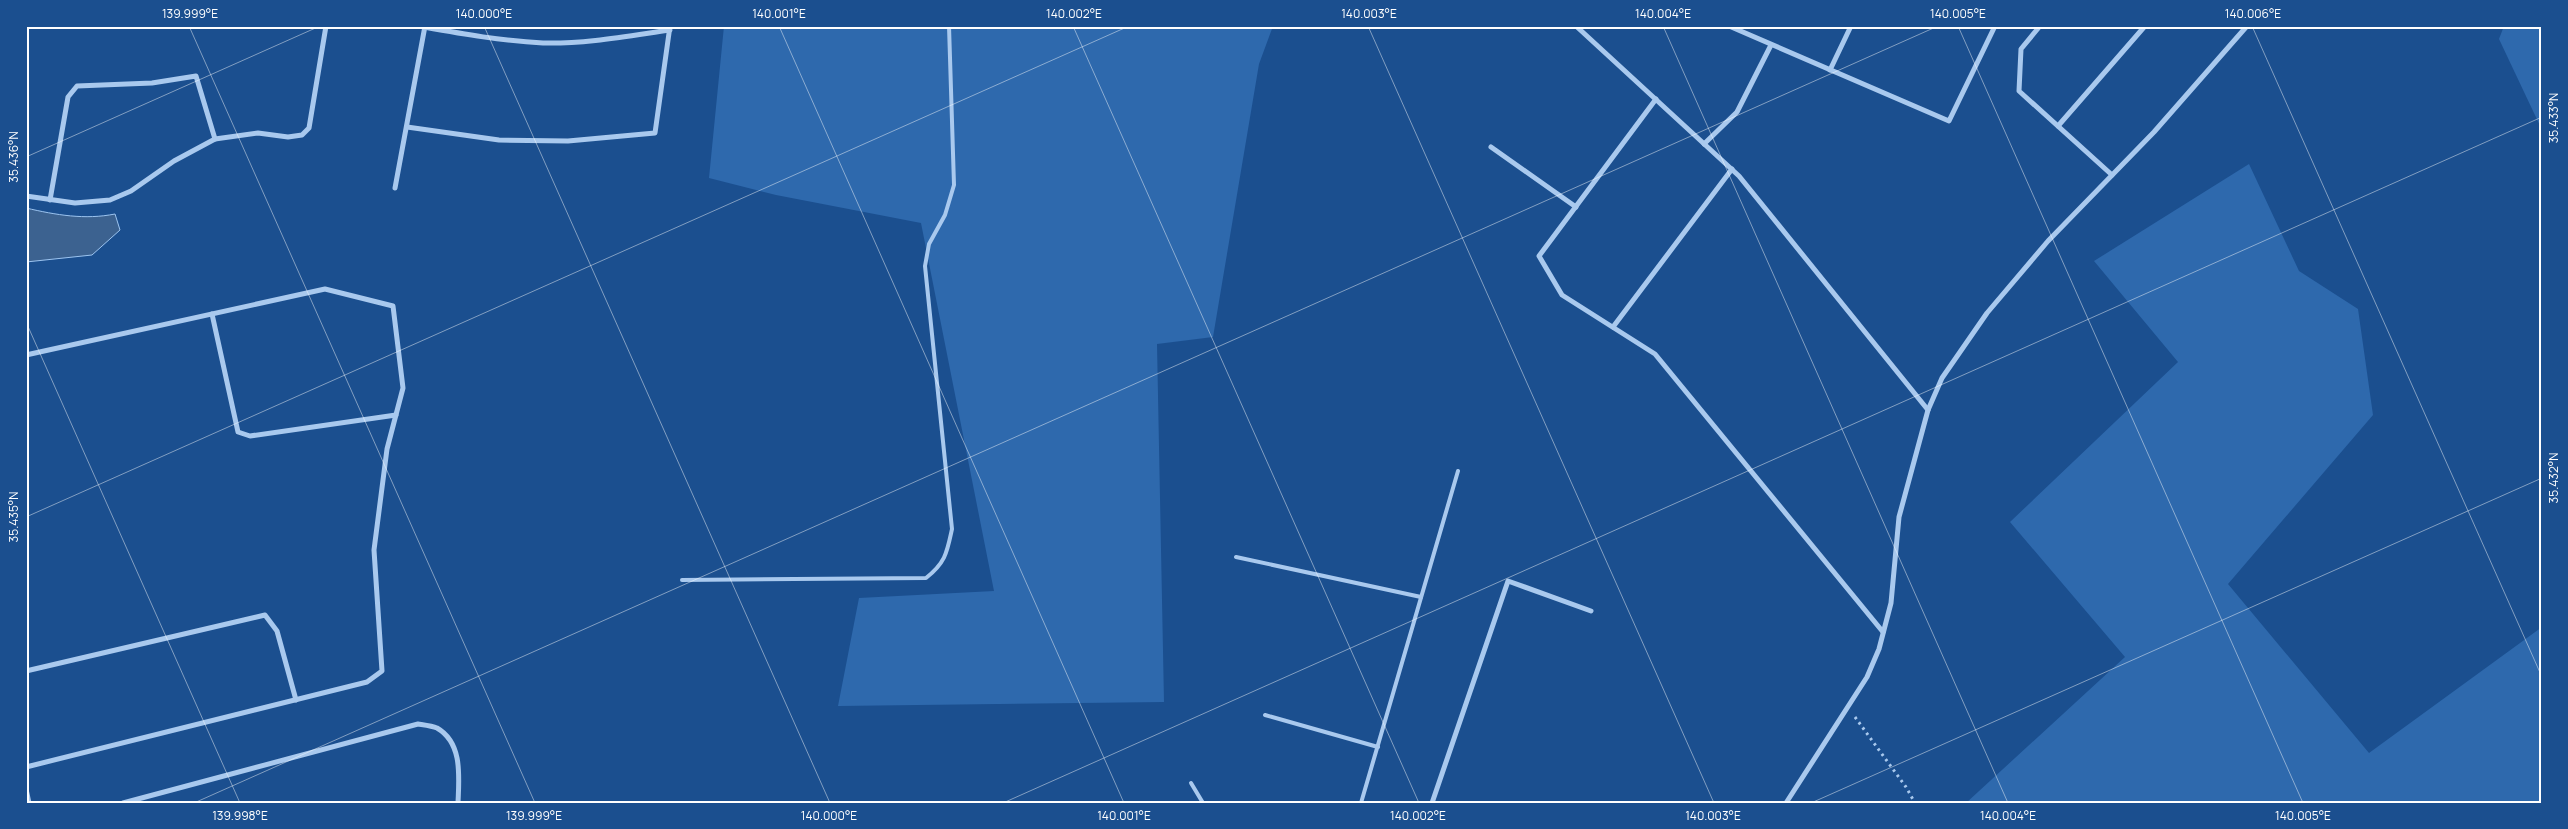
<svg xmlns="http://www.w3.org/2000/svg" width="2568" height="829" viewBox="0 0 2568 829" font-family="Manrope,sans-serif">
  <style>
    .green { fill: #2e69ad }
    .water { fill: #3c6290; stroke: #9cc4f0 }
    .lines { fill: none; stroke-linecap: round; stroke-linejoin: round }
    .path { stroke: #a9c9ee; stroke-width: 3; stroke-dasharray: 2.5 4; stroke-linecap: butt }
    .service { stroke: #a9c9ee; stroke-width: 4 }
    .minor { stroke: #a9c9ee; stroke-width: 5 }
    .ticks { fill: none; stroke: #fff; stroke-width: 1; stroke-opacity: 0.45 }
    .neatline { fill: none; stroke: #fff; stroke-width: 2 }
    .ticks-label { font-size: 12px; text-anchor: middle; fill: #fff }
  </style>
  <rect width="100%" height="100%" fill="#1b4f8f"/>
  <!-- green -->
  <g class="green">
    <path d="M724,26H1273L1259,64L1213,337L1157,344L1164,702L838,706L859,598L994,591L921,223L776,195L709,178Z"/>
    <path d="M2504,26H2542V130L2499,39Z"/>
    <path d="M2249,164L2299,271L2358,309L2373,415L2228,584L2369,753L2542,627V803H1966L2125,657L2010,522L2178,362L2094,261Z"/>
  </g>
  <!-- water -->
  <path class="water" d="M26,208C56,215 85,220 115,214L120,230L92,255L26,262Z"/>
  <g class="lines">
    <!-- path -->
    <path class="path" d="M1855,717L1906,787L1915,803"/>
    <!-- service -->
    <g class="service">
      <path d="M1236,557L1421,597"/>
      <path d="M682,580L926,578C946,562 947,552 952,529L925,266L929,244L945,215L954,185L949,26"/>
      <path d="M1265,715L1378,747"/>
      <path d="M1191,783L1203,803"/>
      <path d="M1361,803L1458,471"/>
    </g>
    <!-- minor -->
    <g class="minor">
      <path d="M1576,26L1739,176L1928,410"/>
      <path d="M1729,26L1949,121L1995,26"/>
      <path d="M2040,26L2021,49L2019,91L2112,175"/>
      <path d="M26,27L31,26"/>
      <path d="M424,27C463,34 503,41 543,43C585,44 628,36 670,30"/>
      <path d="M1830,70L1851,26"/>
      <path d="M1656,99L1539,256L1562,295L1655,354L1883,632"/>
      <path d="M2058,126L2145,26"/>
      <path d="M407,127L499,140L568,141L655,133L670,26"/>
      <path d="M1704,144L1737,112L1771,45"/>
      <path d="M1491,147L1576,207"/>
      <path d="M395,188L425,26"/>
      <path d="M26,196L75,203L110,200L131,191L174,161L215,139L258,133L288,137L302,135L309,128L326,26"/>
      <path d="M50,200L68,97L77,86L152,83L196,76L215,139"/>
      <path d="M212,314L238,432L250,436L396,415"/>
      <path d="M1613,327L1732,169"/>
      <path d="M26,355L325,289L393,306L403,388L387,449L374,550L382,671L367,682L26,767"/>
      <path d="M26,671L265,615L277,631L296,700"/>
      <path d="M26,789L29,803"/>
      <path d="M123,803L418,724C424,725 432,726 437,728C463,743 459,777 458,803"/>
      <path d="M1432,803L1508,581L1591,611"/>
      <path d="M1786,803L1867,677L1879,649L1891,603L1899,517L1928,410L1942,378L1987,313L2048,241L2154,132L2247,26"/>
    </g>
  </g>
  <!-- ticks -->
  <path class="ticks" d="M189,26L535,803M484,26L830,803M779,26L1124,803M1073,26L1419,803M1368,26L1714,803M1663,26L2008,803M1958,26L2303,803M2252,26L2542,677M26,157L320,26M26,322L240,803M26,517L1129,26M194,803L1938,26M1003,803L2542,117M1811,803L2542,478"/>
  <!-- border -->
  <rect width="2568" height="829" fill="none" stroke="#1b4f8f" stroke-width="55"/>
  <rect x="28" y="28" width="2512" height="774" class="neatline"/>
  <g class="ticks-label">
    <text x="190" y="18">139.999°E</text>
    <text x="484" y="18">140.000°E</text>
    <text x="779" y="18">140.001°E</text>
    <text x="1074" y="18">140.002°E</text>
    <text x="1369" y="18">140.003°E</text>
    <text x="1663" y="18">140.004°E</text>
    <text x="1958" y="18">140.005°E</text>
    <text x="2253" y="18">140.006°E</text>
    <text transform="translate(2554 118) rotate(-90)" y="4">35.433°N</text>
    <text transform="translate(14 157) rotate(-90)" y="4">35.436°N</text>
    <text transform="translate(2554 478) rotate(-90)" y="4">35.432°N</text>
    <text transform="translate(14 517) rotate(-90)" y="4">35.435°N</text>
    <text x="240" y="820">139.998°E</text>
    <text x="534" y="820">139.999°E</text>
    <text x="829" y="820">140.000°E</text>
    <text x="1124" y="820">140.001°E</text>
    <text x="1418" y="820">140.002°E</text>
    <text x="1713" y="820">140.003°E</text>
    <text x="2008" y="820">140.004°E</text>
    <text x="2303" y="820">140.005°E</text>
  </g>
</svg>
